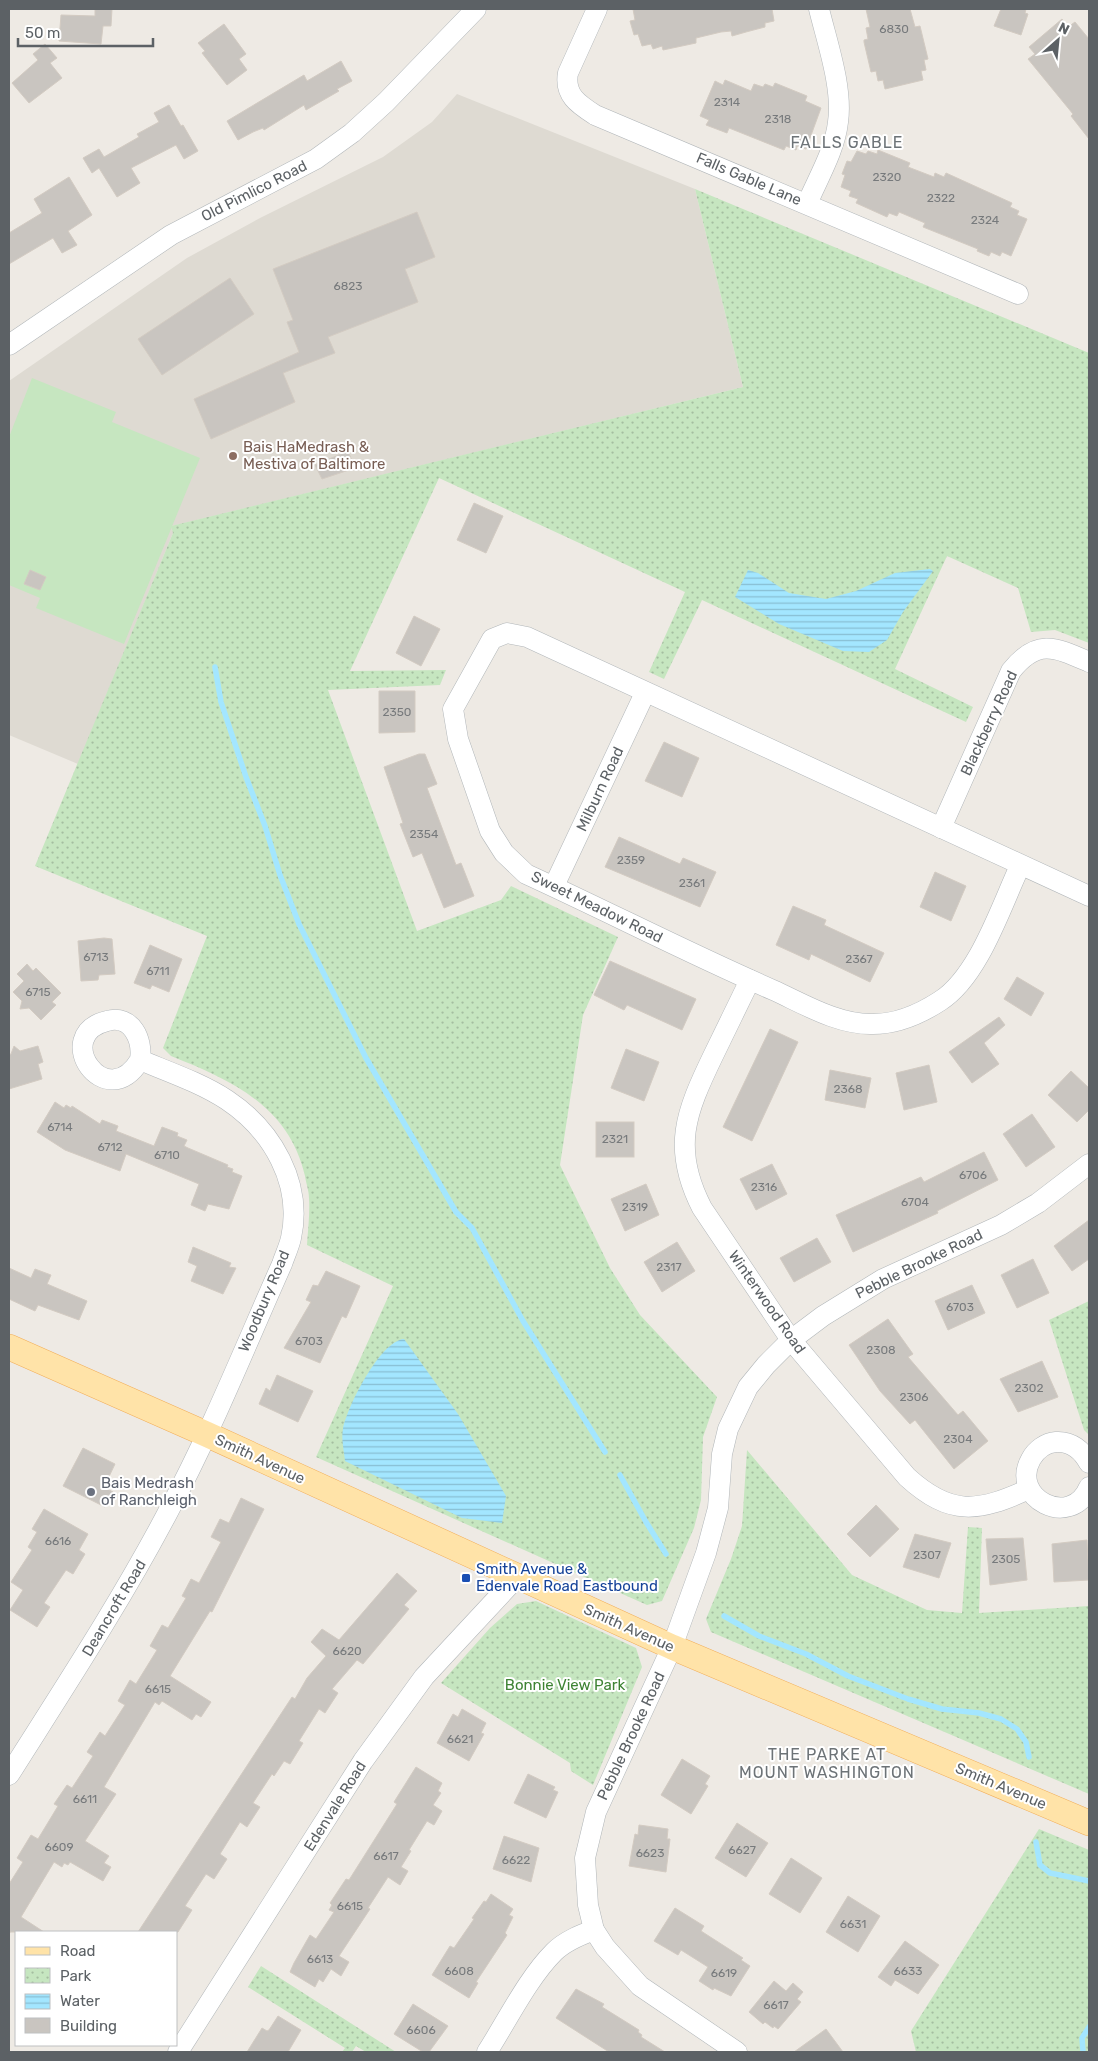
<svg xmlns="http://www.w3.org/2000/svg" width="1098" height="2061" viewBox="0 0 1098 2061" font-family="Rubik,sans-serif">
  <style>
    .education { fill: #dedad2 }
    .grass { fill: #c6e6c0 }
    .park { fill: url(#park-dots) }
    .water { fill: url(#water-rules) }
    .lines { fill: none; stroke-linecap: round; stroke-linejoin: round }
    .stream { stroke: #a3e6ff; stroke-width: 5.5 }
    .building { fill: #c9c5c0; stroke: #d3cbc2 }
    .minor-casing { stroke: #b1b6b9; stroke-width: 21 }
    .major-casing { stroke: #f2ae59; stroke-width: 26 }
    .minor { stroke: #fff; stroke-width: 20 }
    .major { stroke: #ffe3a8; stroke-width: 25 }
    .education-dot { fill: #8d6e63; stroke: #fff; stroke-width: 2 }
    .worship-dot { fill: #6b7280; stroke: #fff; stroke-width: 2 }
    .transit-dot { fill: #1a4fb4; stroke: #fff; stroke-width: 2 }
    .labels { text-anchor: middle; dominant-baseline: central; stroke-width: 4; stroke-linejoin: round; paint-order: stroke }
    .number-label { font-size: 12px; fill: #777a7c }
    .street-label { font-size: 15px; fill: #5c6165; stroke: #fff }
    .education-label { font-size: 15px; fill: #785e54; stroke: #fff; text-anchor: start }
    .worship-label { font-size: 15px; fill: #5b616d; stroke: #fff; text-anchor: start }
    .transit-label { font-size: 15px; fill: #164399; stroke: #fff; text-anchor: start }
    .park-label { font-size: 15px; fill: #3e8334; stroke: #fff }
    .neighbourhood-label { font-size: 16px; letter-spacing: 1px; fill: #6d7377; stroke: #fff }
  </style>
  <defs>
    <pattern id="park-dots" width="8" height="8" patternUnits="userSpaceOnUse" patternTransform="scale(1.25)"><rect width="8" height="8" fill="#c6e6c0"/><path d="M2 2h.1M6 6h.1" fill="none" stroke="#a4bea0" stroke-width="1.8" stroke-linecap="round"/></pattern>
    <pattern id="water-rules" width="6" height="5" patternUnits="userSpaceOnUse" patternTransform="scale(1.25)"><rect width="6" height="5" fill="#a3e6ff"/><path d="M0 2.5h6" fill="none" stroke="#88bed2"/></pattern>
  </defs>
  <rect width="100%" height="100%" fill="#eeeae4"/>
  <!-- education -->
  <path class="education" d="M457,94L695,189L743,387L172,526L173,533L78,764L9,735V381L187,258L260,218L383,157L432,122Z"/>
  <!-- grass -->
  <path class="grass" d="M32,378L116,412L112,422L200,458L124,644L36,608L40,598L9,585V437Z"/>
  <!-- park -->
  <g class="park">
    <path d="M695,189L1089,353V643L1055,630L1031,632L1018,588L947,556L895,669L973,707L966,722L702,600L664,679L649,672L685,592L439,478L350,671L446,670L440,685L328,690L417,931L501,900L511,886L618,937L583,1015L560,1165L610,1268L640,1315L717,1397L703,1437L701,1500L694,1528L662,1601L647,1605L316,1457L393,1286L307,1245C308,1229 310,1214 309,1198C309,1191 306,1183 305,1176C289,1106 231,1080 171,1056L163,1048L207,936L35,866L173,533L171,526L743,387Z"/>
    <path d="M1089,1301V1435L1084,1430L1049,1320Z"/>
    <path d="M747,1450L852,1575L927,1610L962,1613L968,1527L982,1528L979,1613L1089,1606V1794L711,1632L706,1619L731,1559L742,1526Z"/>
    <path d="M536,1601L636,1648L642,1667L593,1785L571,1771L570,1763L441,1683L490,1628L517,1604Z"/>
    <path d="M1039,1829L1089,1850V2052H916L911,2031Z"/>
    <path d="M261,1966L396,2052H366L356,2046L352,2052H342L345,2048L248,1987Z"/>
  </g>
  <!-- water -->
  <g class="water">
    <path d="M930,569L933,571L903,612L887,640L869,652L843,651L779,624L735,597L748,570L758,573L789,593L826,599L856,591L895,573Z"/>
    <path d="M404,1339L458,1414L506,1496L502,1523L462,1518L345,1461C344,1451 341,1438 343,1429C347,1407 380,1341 404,1339Z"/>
  </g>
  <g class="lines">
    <!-- stream -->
    <g class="stream">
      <path d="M215,667L221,702L246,777L265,826L280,875L299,924L366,1058L456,1212L472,1228L523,1321L605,1452"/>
      <path d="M620,1475L646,1522L666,1554"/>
      <path d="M724,1616L759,1636L806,1654L848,1676L908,1699L942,1709L979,1713L1001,1719L1017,1729L1026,1742L1029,1757"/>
      <path d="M1036,1842L1040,1865L1050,1873L1089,1881"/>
      <path d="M1083,2052L1082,2038L1089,2027"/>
    </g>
  </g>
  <!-- building -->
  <g class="building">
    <path d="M95,9H112L111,26H103L101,44L59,41L61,15L95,16Z"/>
    <path d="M633,9H772L774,21L765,23V27L746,32L732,36L731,31L721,32L696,38V43L663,50L662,46L653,49L651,44L642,46L638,34L634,35L630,21L635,20Z"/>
    <path d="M866,9H910L915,27L920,26L928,59L924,60L926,70L921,71L923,80L885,89L883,80L878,81L876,71L871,72L864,42V40L868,39L866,28L870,27Z"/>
    <path d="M1001,9H1026L1025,13L1028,14L1021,35L994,26Z"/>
    <path d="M1062,19L1068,27L1075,22L1089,39V139L1071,116L1073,114L1028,59L1035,54L1029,47Z"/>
    <path d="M224,24L246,54L239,59L247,70L227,85L202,53L205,51L198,43Z"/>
    <path d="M45,44L57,58L50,63L62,78L29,103L12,83L38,60L33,54Z"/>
    <path d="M341,61L352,81L337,89L339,91L306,110L304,105L264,130L263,128L253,132L238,140L227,121L304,75L307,81Z"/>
    <path d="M725,80L751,91L754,84L763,87L765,84L773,87L775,83L807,96L805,101L821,108L806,149L797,146L796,150L786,146L784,150L729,128L727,133L706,125L709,120L700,116L715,81L723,85Z"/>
    <path d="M169,105L181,126L183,125L198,151L184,159L176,145L131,168L140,183L117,197L99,168L92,173L83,158L99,149L104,157L139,137L137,134L159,122L154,113Z"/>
    <path d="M878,150L910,163L908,167L934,177L935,173L944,177L946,173L1012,203L1010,207L1019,211L1017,215L1027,219L1011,256L1002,252L1000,256L991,252L989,256L977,251L978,249L923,227L925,223L899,212L897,216L889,213L887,217L856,203L858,199L849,196L851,191L841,187L845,175L842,174L847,161L851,162L857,151L866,154L868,151L877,154Z"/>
    <path d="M69,177L92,215L68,231L77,245L62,253L53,238L9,264V233L42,213L34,199Z"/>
    <path d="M417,212L435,257L405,269L418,302L328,337L335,353L283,373L295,402L211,439L194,399L299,352L287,322L293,320L273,269Z"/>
    <path d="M230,278L254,314L162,375L138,339Z"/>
    <path d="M348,451L355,468L322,479L315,465Z"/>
    <path d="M474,503L503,516L486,553L457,540Z"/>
    <path d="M30,570L46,577L40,590L24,584Z"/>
    <path d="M414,616L440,629L421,666L396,653Z"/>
    <path d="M379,691H415V732L379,733Z"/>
    <path d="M664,742L699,758L682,797L645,781Z"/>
    <path d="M419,754H425L437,784L427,788L456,865L461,863L474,896L444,908L422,853L413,857L400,824L403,823L384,767Z"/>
    <path d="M619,837L680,864L683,858L716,872L700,907L605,867Z"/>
    <path d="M935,872L966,886L951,921L920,907Z"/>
    <path d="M793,906L826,920L824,925L884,953L870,982L811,954L809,960L776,945Z"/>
    <path d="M104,938L112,939L115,974L99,975L98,980L81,981L78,941Z"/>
    <path d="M150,945L182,959L169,992L152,985L150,989L134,983Z"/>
    <path d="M610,961L696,999L682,1030L627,1005L624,1010L594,995Z"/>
    <path d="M27,964L33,971L36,968L61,993L52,1002L56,1005L41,1020L29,1008L20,1009L22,1001L13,992L24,981L17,974Z"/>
    <path d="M1017,977L1044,993L1031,1016L1004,999Z"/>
    <path d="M999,1017L1005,1025L984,1043L999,1064L972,1083L949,1052Z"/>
    <path d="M770,1029L798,1042L752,1141L723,1127Z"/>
    <path d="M14,1046L20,1051L38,1046L43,1062L38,1064L42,1079L9,1089V1055L11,1054Z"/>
    <path d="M626,1049L659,1062L644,1101L611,1088Z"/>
    <path d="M929,1065L937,1102L904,1110L896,1073Z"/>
    <path d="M830,1070L871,1078L865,1108L825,1100Z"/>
    <path d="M1071,1071L1089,1088V1110L1077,1122L1048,1095Z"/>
    <path d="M55,1102L64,1108L66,1105L71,1108L72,1106L100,1124L102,1120L118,1126L116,1131L154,1146L162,1127L178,1133L177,1136L187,1140L184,1146L188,1148L228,1165L227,1167L233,1169L232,1172L242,1176L229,1209L208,1204L205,1211L191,1205L199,1184L126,1154L120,1171L65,1150L37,1132Z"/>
    <path d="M1032,1114L1055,1147L1026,1167L1003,1134Z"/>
    <rect x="596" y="1122" width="38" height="35"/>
    <path d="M984,1152L998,1180L937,1211L938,1213L853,1252L836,1215L921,1177L924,1182Z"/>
    <path d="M772,1164L787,1194L756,1210L740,1179Z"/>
    <path d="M646,1184L659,1215L625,1231L611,1199Z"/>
    <path d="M1089,1220V1259L1072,1271L1054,1246Z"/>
    <path d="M817,1238L831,1262L794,1282L780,1258Z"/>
    <path d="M677,1242L695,1271L662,1292L644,1262Z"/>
    <path d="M193,1247L231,1263L229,1267L236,1268L223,1294L191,1281L197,1266L188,1262Z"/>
    <path d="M1033,1259L1049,1293L1017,1308L1001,1275Z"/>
    <path d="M9,1268L31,1278L35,1269L51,1275L47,1284L87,1301L79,1320L38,1305L35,1311L9,1299Z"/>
    <path d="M326,1271L360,1286L346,1318L342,1316L320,1363L284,1348L311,1302L306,1300L313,1285L318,1286Z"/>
    <path d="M972,1285L985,1313L948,1330L935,1301Z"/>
    <path d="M888,1319L913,1354L908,1357L958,1415L963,1411L988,1441L954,1469L915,1420L910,1424L880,1391L849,1345Z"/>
    <path d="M1042,1361L1058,1397L1018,1412L1000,1379Z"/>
    <path d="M277,1375L313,1391L298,1422L259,1404L266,1388L270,1391Z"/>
    <path d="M83,1448L115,1464L104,1487L113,1492L105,1507L63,1486Z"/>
    <path d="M241,1498L264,1509L212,1612L210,1611L170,1676L211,1702L201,1717L196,1714L192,1720L162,1701L159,1705L155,1702L104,1787L116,1794L85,1841L109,1856L104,1863L111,1867L103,1881L70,1862L68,1865L64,1863L62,1867L54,1862L21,1917L44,1932H10L9,1935V1884L23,1862L17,1858L31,1835L38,1839L58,1806L54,1804L67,1785L72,1788L93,1756L87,1752L100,1732L105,1736L125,1705L118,1701L130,1680L136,1684L157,1650L150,1646L162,1625L168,1628L186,1598L182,1596L191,1579L199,1583L221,1542L211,1537L220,1519L229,1523Z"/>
    <path d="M876,1505L899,1529L870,1557L847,1534Z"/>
    <path d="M44,1509L88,1534L79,1550L85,1554L73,1574L66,1570L44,1603L50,1607L37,1627L10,1610L23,1590L11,1582L32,1550L28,1547L37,1532L32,1529Z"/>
    <path d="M915,1534L951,1543L939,1578L903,1567Z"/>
    <path d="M1023,1538L1027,1580L990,1585L986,1539Z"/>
    <path d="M1087,1540L1089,1580L1054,1582L1052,1544Z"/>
    <path d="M397,1573L417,1591L404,1605L409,1609L363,1664L357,1660L332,1689L338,1693L325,1713L319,1709L299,1741L303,1743L290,1764L284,1761L274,1776L272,1774L253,1803L260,1807L247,1827L240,1822L220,1854L227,1859L214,1879L206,1874L185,1906L192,1910L178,1932H138L292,1697L295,1699L307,1678L326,1656L311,1642L322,1629L339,1640Z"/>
    <path d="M462,1709L486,1723L481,1733L484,1734L469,1761L437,1743L453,1714L458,1717Z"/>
    <path d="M682,1759L710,1776L705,1784L708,1786L691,1814L661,1795Z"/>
    <path d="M416,1767L442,1783L438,1791L441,1793L433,1805L442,1811L434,1825L427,1821L409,1850L411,1851L401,1867L408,1871L400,1885L388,1877L368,1908L370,1909L339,1956L349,1962L341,1976L331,1969L323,1982L319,1979L315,1987L290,1972L294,1963L310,1935L316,1939L334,1912L329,1910L332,1905L330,1903L346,1879L349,1880L397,1804L394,1802Z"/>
    <path d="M528,1774L555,1787L553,1790L558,1792L546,1818L514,1803Z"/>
    <path d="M737,1823L768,1843L746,1877L715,1858Z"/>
    <path d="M639,1825L668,1829L667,1839H670L666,1872L629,1866L635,1834L638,1835Z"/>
    <path d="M504,1836L539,1848L531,1882L493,1869Z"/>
    <path d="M791,1858L822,1878L800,1913L769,1894Z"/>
    <path d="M491,1894L513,1909L509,1915L513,1917L505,1933L507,1935L476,1982L478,1983L469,1998L432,1975L450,1946L454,1948L474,1919L472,1918L484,1901L486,1902Z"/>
    <path d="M848,1896L880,1916L858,1952L826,1932Z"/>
    <path d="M675,1908L704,1926L701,1931L743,1958L741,1960L750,1966L731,1996L714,1988L713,1990L699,1981L708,1967L681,1950L678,1955L654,1941Z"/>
    <path d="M905,1941L939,1965L918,1994L895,1980L891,1986L878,1977Z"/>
    <path d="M774,1981L786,1991L793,1983L803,1992L797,1999L801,2002L778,2029L774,2026L773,2028L765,2022L763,2024L749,2012Z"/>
    <path d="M576,1989L604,2004L602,2007L639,2030L638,2032L642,2035L641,2037L665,2052H609L556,2018Z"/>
    <path d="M413,2004L448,2026L429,2052H423L394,2034Z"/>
    <path d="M278,2016L301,2030L288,2052H247L262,2028L267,2031L269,2030Z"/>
    <path d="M826,2029L843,2052H794Z"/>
  </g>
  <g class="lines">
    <defs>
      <g id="minor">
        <path d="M597,9L568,73C564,95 578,104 595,115L1018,294"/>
        <path d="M807,204C818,178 835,150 838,122C843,88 827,42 819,9"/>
        <path d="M9,345L171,235L316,159L352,133L386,102L476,9"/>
        <path d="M941,828L1011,671C1037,638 1055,647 1089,662"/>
        <path d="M1020,866C1001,906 979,976 940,1001C920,1014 897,1024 873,1024C838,1025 804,1004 773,990C690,954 609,912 526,874L504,853L490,831L458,739L453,709L492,639L507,633L527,637L1089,896"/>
        <path d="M554,886L645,693"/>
        <path d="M750,980C738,1005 725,1031 713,1056C686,1112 671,1148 702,1208L791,1340L907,1477C951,1517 978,1512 1029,1489"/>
        <path d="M1089,1463C1082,1450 1071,1441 1056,1442C1045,1443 1036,1450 1031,1459C1009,1498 1071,1530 1089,1487"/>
        <path d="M9,1775C64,1688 120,1603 168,1512C211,1432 245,1347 282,1264C285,1255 289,1247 291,1238C303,1183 272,1130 227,1100C201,1083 169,1072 140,1060C106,1116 50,1035 107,1021C132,1014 143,1040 140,1060"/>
        <path d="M178,2052L363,1761L424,1677L517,1577"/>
        <path d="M487,2052C507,2021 528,1978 554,1952C565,1941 580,1935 594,1930"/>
        <path d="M737,2052L640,1986L605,1947L594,1930L588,1905L585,1858L596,1812L672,1647L706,1553L718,1508L722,1454L728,1429L748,1387L766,1365L791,1340L823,1316L883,1279L1001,1225L1038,1203L1089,1164"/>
      </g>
      <path id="major" d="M9,1347L206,1434L672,1647L1089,1823"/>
    </defs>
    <!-- minor casing -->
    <use href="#minor" class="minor-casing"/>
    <!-- major casing -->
    <use href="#major" class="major-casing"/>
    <!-- minor -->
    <use href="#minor" class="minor"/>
    <!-- major -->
    <use href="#major" class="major"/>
  </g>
  <!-- markers -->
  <circle class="education-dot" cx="233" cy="456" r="5"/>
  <circle class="worship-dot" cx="91" cy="1492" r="5"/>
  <rect class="transit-dot" x="461" y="1573" width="10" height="10" rx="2.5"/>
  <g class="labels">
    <!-- number labels -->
    <g class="number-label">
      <text x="894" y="29">6830</text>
      <text x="727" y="102">2314</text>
      <text x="778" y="119">2318</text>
      <text x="887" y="177">2320</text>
      <text x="941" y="198">2322</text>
      <text x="985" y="220">2324</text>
      <text x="348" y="286">6823</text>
      <text x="397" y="712">2350</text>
      <text x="424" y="834">2354</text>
      <text x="631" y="860">2359</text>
      <text x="692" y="883">2361</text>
      <text x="96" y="957">6713</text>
      <text x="859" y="959">2367</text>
      <text x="158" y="971">6711</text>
      <text x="38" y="992">6715</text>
      <text x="848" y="1089">2368</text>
      <text x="60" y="1127">6714</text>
      <text x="615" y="1139">2321</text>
      <text x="110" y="1147">6712</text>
      <text x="167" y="1155">6710</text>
      <text x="973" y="1175">6706</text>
      <text x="764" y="1187">2316</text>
      <text x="915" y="1202">6704</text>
      <text x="635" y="1207">2319</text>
      <text x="669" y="1267">2317</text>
      <text x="960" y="1307">6703</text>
      <text x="309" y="1341">6703</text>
      <text x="881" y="1350">2308</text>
      <text x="1029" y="1388">2302</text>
      <text x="914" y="1397">2306</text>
      <text x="958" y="1439">2304</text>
      <text x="58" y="1541">6616</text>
      <text x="927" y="1555">2307</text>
      <text x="1006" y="1559">2305</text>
      <text x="347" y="1651">6620</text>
      <text x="158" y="1689">6615</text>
      <text x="460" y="1739">6621</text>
      <text x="85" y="1799">6611</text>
      <text x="59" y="1847">6609</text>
      <text x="742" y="1850">6627</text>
      <text x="650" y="1853">6623</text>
      <text x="386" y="1856">6617</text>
      <text x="516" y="1860">6622</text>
      <text x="350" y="1906">6615</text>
      <text x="853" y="1924">6631</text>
      <text x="320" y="1959">6613</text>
      <text x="459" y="1971">6608</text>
      <text x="908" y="1971">6633</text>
      <text x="724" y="1973">6619</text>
      <text x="776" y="2005">6617</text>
      <text x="421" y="2030">6606</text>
    </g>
    <!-- street labels -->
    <g class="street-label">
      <text transform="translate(749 179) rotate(23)">Falls Gable Lane</text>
      <text transform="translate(254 191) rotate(-27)">Old Pimlico Road</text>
      <text transform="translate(989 723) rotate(-65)">Blackberry Road</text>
      <text transform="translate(600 789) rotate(-65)">Milburn Road</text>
      <text transform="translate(597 907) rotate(26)">Sweet Meadow Road</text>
      <text transform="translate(919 1264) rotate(-26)">Pebble Brooke Road</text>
      <text transform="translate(264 1301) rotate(-67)">Woodbury Road</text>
      <text transform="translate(767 1302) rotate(55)">Winterwood Road</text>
      <text transform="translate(260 1459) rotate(25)">Smith Avenue</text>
      <text transform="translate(114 1608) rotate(-59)">Deancroft Road</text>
      <text transform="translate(629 1628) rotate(24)">Smith Avenue</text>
      <text transform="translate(631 1736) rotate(-65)">Pebble Brooke Road</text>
      <text transform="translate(1001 1786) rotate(23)">Smith Avenue</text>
      <text transform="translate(335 1806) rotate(-58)">Edenvale Road</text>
    </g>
    <!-- education labels -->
    <g class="education-label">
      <text x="243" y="447">Bais HaMedrash &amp;<tspan x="243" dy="17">Mestiva of Baltimore</tspan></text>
    </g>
    <!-- worship labels -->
    <g class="worship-label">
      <text x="101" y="1483">Bais Medrash<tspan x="101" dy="17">of Ranchleigh</tspan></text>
    </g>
    <!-- transit labels -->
    <g class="transit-label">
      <text x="476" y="1569">Smith Avenue &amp;<tspan x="476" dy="17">Edenvale Road Eastbound</tspan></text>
    </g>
    <!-- park labels -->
    <g class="park-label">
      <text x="565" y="1685">Bonnie View Park</text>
    </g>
    <!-- neighbourhood labels -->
    <g class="neighbourhood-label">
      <text x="847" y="142">FALLS GABLE</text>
      <text x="827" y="1754">THE PARKE AT<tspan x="827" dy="18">MOUNT WASHINGTON</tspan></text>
    </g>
  </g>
  <!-- border -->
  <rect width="1098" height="2061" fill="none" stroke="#5c6165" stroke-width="20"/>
  <!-- legend -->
  <rect x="15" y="1931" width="162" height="115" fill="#ffffff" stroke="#bec0c1"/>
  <rect x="25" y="1947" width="25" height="8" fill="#ffe3a8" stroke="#bec0c1"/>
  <text x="60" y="1956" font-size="15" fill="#5c6165">Road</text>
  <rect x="25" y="1968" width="25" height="15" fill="url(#park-dots)" stroke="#bec0c1"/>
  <text x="60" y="1981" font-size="15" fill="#5c6165">Park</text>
  <rect x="25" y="1994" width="25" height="15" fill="url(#water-rules)" stroke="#bec0c1"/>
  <text x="60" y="2006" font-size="15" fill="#5c6165">Water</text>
  <rect x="25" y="2018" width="25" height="15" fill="#c9c5c0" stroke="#bec0c1"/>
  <text x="60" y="2031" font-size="15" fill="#5c6165">Building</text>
  <!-- north arrow -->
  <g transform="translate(1058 40) rotate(27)" stroke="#ffffff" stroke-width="4" paint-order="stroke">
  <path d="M0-4L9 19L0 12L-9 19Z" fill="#5c6165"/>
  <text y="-8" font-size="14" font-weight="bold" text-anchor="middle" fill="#5c6165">N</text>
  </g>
  <!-- scale -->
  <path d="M18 38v8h135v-8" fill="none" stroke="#5c6165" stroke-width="2.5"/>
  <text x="25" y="38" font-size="15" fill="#5c6165" stroke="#ffffff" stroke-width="4" paint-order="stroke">50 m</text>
</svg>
